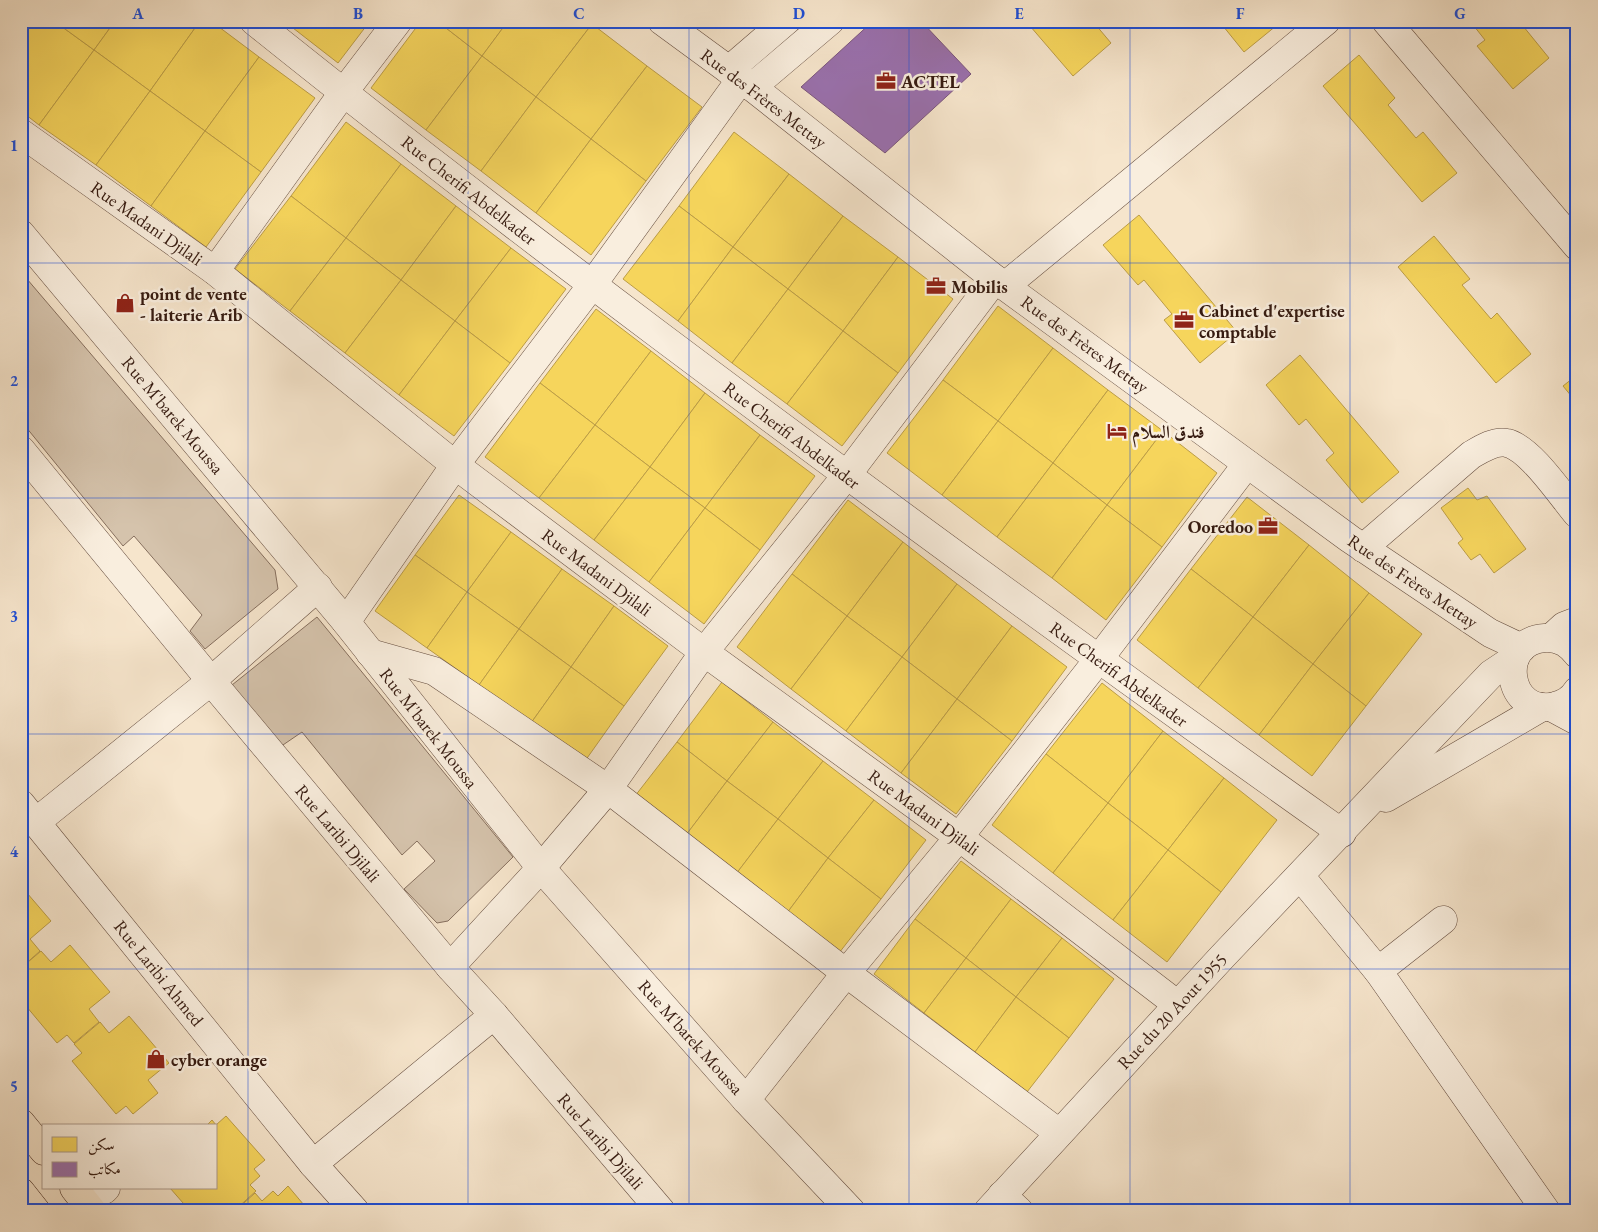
<svg xmlns="http://www.w3.org/2000/svg" width="1598" height="1232" viewBox="0 0 1598 1232" font-family="'EB Garamond',Amiri,serif">
  <style>
    .green { fill: #d5c3ac; stroke: #866f5e }
    .homes { fill: #f6d55c; stroke: #bc9d46 }
    .offices { fill: #9970ab; stroke: #7b567d }
    .lines { fill: none; stroke-linecap: round; stroke-linejoin: round }
    .pedestrian-casing { stroke: #664e40; stroke-width: 29 }
    .minor-casing { stroke: #664e40; stroke-width: 29 }
    .tertiary-casing { stroke: #664e40; stroke-width: 29 }
    .trunk-casing { stroke: #361b11; stroke-width: 29 }
    .pedestrian { stroke: #f9eede; stroke-width: 28 }
    .minor { stroke: #f9eede; stroke-width: 28 }
    .tertiary { stroke: #f9eede; stroke-width: 28 }
    .trunk { stroke: #f6e5cc; stroke-width: 28 }
    .grid { fill: none; stroke: #1d4ed8; stroke-width: 1; stroke-opacity: 0.55 }
    .labels { text-anchor: middle; dominant-baseline: central; stroke-width: 5; stroke-linejoin: round; paint-order: stroke }
    .poi-label { font-size: 18px; font-weight: bold; fill: #361b11; stroke: #f9eede; text-anchor: start }
    .street-label { font-size: 18px; fill: #361b11; stroke: #f9eede }
    .neatline { fill: none; stroke: #1d4ed8; stroke-width: 2 }
    .grid-label { font-size: 16px; text-anchor: middle; font-weight: bold; fill: #1d4ed8 }
  </style>
  <rect width="100%" height="100%" fill="#f6e5cc"/>
  <filter id="stains"><feTurbulence type="fractalNoise" baseFrequency=".004" numOctaves="4"/><feColorMatrix values="0 0 0 0 .2 0 0 0 0 .09 0 0 0 0 .02 0 0 0 .5 -.17"/></filter>
  <radialGradient id="worn" r=".72"><stop offset=".6" stop-color="#630" stop-opacity="0"/><stop offset="1" stop-color="#630" stop-opacity=".3"/></radialGradient>
  <!-- green -->
  <g class="green">
    <path d="M21,272L275,570L278,589L205,649L190,631L202,615L134,536L123,546L21,421Z"/>
    <path d="M317,617L513,857L448,921L437,923L404,889L435,861L417,841L402,855L302,732L280,747L232,685Z"/>
  </g>
  <!-- homes -->
  <g class="homes">
    <path d="M30,21H54L94,50L39,125L21,111V33Z"/>
    <path d="M54,21H115L94,50Z"/>
    <path d="M115,21H200L150,91L94,50Z"/>
    <path d="M200,21H211L259,57L205,131L150,91Z"/>
    <path d="M284,21H370L338,63Z"/>
    <path d="M421,21H437L482,56L426,130L371,88Z"/>
    <path d="M437,21H508L482,56Z"/>
    <path d="M508,21H588L592,24L536,97L482,56Z"/>
    <path d="M1036,21H1098L1095,24L1111,43L1073,76L1030,26Z"/>
    <path d="M1219,21H1282L1244,52Z"/>
    <path d="M1470,21H1519L1549,58L1513,89L1477,46L1485,40Z"/>
    <path d="M592,24L647,66L591,139L536,97Z"/>
    <path d="M94,50L150,91L96,165L39,125Z"/>
    <path d="M1359,55L1395,98L1388,105L1416,138L1423,132L1457,173L1422,202L1323,86Z"/>
    <path d="M482,56L536,97L481,171L426,130Z"/>
    <path d="M259,57L315,98L261,172L205,131Z"/>
    <path d="M647,66L702,107L646,181L591,139Z"/>
    <path d="M150,91L205,131L151,206L96,165Z"/>
    <path d="M536,97L591,139L536,213L481,171Z"/>
    <path d="M346,122L401,164L346,238L291,196Z"/>
    <path d="M205,131L261,172L206,247L151,206Z"/>
    <path d="M734,132L789,174L733,247L679,206Z"/>
    <path d="M591,139L646,181L591,255L536,213Z"/>
    <path d="M401,164L456,206L401,280L346,238Z"/>
    <path d="M789,174L843,216L788,289L733,247Z"/>
    <path d="M291,196L346,238L290,311L235,269Z"/>
    <path d="M456,206L511,248L455,321L401,280Z"/>
    <path d="M679,206L733,247L678,321L623,279Z"/>
    <path d="M1139,215L1237,332L1200,363L1164,320L1172,314L1144,280L1138,285L1103,245Z"/>
    <path d="M843,216L898,257L843,331L788,289Z"/>
    <path d="M1434,236L1470,279L1462,285L1491,319L1497,313L1531,354L1496,383L1398,267Z"/>
    <path d="M346,238L401,280L345,353L290,311Z"/>
    <path d="M733,247L788,289L732,363L678,321Z"/>
    <path d="M511,248L566,289L510,363L455,321Z"/>
    <path d="M898,257L953,299L898,373L843,331Z"/>
    <path d="M401,280L455,321L399,395L345,353Z"/>
    <path d="M788,289L843,331L787,404L732,363Z"/>
    <path d="M998,306L1053,348L998,421L943,380Z"/>
    <path d="M596,309L651,351L595,425L540,383Z"/>
    <path d="M455,321L510,363L454,436L399,395Z"/>
    <path d="M843,331L898,373L842,446L787,404Z"/>
    <path d="M1053,348L1108,390L1053,463L998,421Z"/>
    <path d="M651,351L705,393L650,467L595,425Z"/>
    <path d="M1300,355L1399,472L1362,503L1326,460L1334,453L1306,419L1299,425L1266,385Z"/>
    <path d="M1577,375V403L1563,386Z"/>
    <path d="M943,380L998,421L942,495L887,453Z"/>
    <path d="M540,383L595,425L539,498L485,457Z"/>
    <path d="M1108,390L1163,431L1107,505L1053,463Z"/>
    <path d="M705,393L760,435L705,508L650,467Z"/>
    <path d="M998,421L1053,463L997,537L942,495Z"/>
    <path d="M595,425L650,467L594,540L539,498Z"/>
    <path d="M1163,431L1217,473L1162,547L1107,505Z"/>
    <path d="M760,435L815,476L760,550L705,508Z"/>
    <path d="M1053,463L1107,505L1052,578L997,537Z"/>
    <path d="M650,467L705,508L649,582L594,540Z"/>
    <path d="M1468,488L1477,500L1487,496L1526,549L1494,573L1480,554L1471,560L1458,543L1463,539L1441,508Z"/>
    <path d="M459,495L511,532L467,592L415,555Z"/>
    <path d="M1247,497L1309,545L1253,617L1191,569Z"/>
    <path d="M848,500L903,542L847,616L792,574Z"/>
    <path d="M1107,505L1162,547L1106,620L1052,578Z"/>
    <path d="M705,508L760,550L704,624L649,582Z"/>
    <path d="M511,532L562,569L519,629L467,592Z"/>
    <path d="M903,542L957,584L902,657L847,616Z"/>
    <path d="M1309,545L1369,593L1313,664L1253,617Z"/>
    <path d="M415,555L467,592L427,648L375,611Z"/>
    <path d="M562,569L614,606L571,667L519,629Z"/>
    <path d="M1191,569L1253,617L1198,688L1137,640Z"/>
    <path d="M792,574L847,616L791,689L737,647Z"/>
    <path d="M957,584L1012,626L957,699L902,657Z"/>
    <path d="M467,592L519,629L479,685L427,648Z"/>
    <path d="M1369,593L1422,634L1366,706L1313,664Z"/>
    <path d="M614,606L668,646L624,706L571,667Z"/>
    <path d="M847,616L902,657L846,731L791,689Z"/>
    <path d="M1253,617L1313,664L1259,735L1198,688Z"/>
    <path d="M1012,626L1067,667L1012,741L957,699Z"/>
    <path d="M519,629L571,667L531,723L479,685Z"/>
    <path d="M902,657L957,699L901,773L846,731Z"/>
    <path d="M1313,664L1366,706L1312,776L1259,735Z"/>
    <path d="M571,667L624,706L585,761L531,723Z"/>
    <path d="M722,682L773,722L727,781L677,742Z"/>
    <path d="M1102,683L1163,731L1108,803L1046,754Z"/>
    <path d="M957,699L1012,741L956,814L901,773Z"/>
    <path d="M773,722L823,761L778,819L727,781Z"/>
    <path d="M1163,731L1224,778L1168,850L1108,803Z"/>
    <path d="M677,742L727,781L686,835L635,796Z"/>
    <path d="M1046,754L1108,803L1053,873L992,825Z"/>
    <path d="M823,761L874,800L828,858L778,819Z"/>
    <path d="M1224,778L1277,820L1221,892L1168,850Z"/>
    <path d="M727,781L778,819L736,874L686,835Z"/>
    <path d="M874,800L926,840L881,899L828,858Z"/>
    <path d="M1108,803L1168,850L1113,920L1053,873Z"/>
    <path d="M778,819L828,858L787,913L736,874Z"/>
    <path d="M1168,850L1221,892L1167,962L1113,920Z"/>
    <path d="M828,858L881,899L839,953L787,913Z"/>
    <path d="M961,861L1011,899L966,958L915,919Z"/>
    <path d="M21,886L51,921L30,939L40,951L21,968Z"/>
    <path d="M1011,899L1062,938L1016,997L966,958Z"/>
    <path d="M915,919L966,958L924,1013L874,974Z"/>
    <path d="M1062,938L1114,979L1069,1038L1016,997Z"/>
    <path d="M70,945L110,992L89,1009L99,1022L74,1043L67,1035L57,1043L21,1000V983L23,982L21,980V968L41,951L51,962Z"/>
    <path d="M966,958L1016,997L975,1052L924,1013Z"/>
    <path d="M1016,997L1069,1038L1027,1092L975,1052Z"/>
    <path d="M129,1016L169,1063L148,1080L158,1093L133,1114L126,1106L116,1114L72,1061L82,1053L74,1044L100,1022L109,1033Z"/>
    <path d="M226,1116L265,1160L254,1169L260,1176L250,1185L256,1191L234,1211H229L224,1205L218,1211H210L208,1209L206,1211H190L170,1188H216V1126H206L212,1120L216,1125Z"/>
    <path d="M288,1186L309,1211H235L255,1193L262,1201L273,1191L278,1196Z"/>
  </g>
  <!-- offices -->
  <path class="offices" d="M873,21H921L971,74L885,153L801,87Z"/>
  <g class="lines">
    <defs>
      <path id="pedestrian" d="M104,1190L106,1188"/>
      <g id="minor">
        <path d="M254,21C387,128 522,232 659,335C884,504 1112,670 1342,833"/>
        <path d="M1386,21L1577,246"/>
        <path d="M21,133L215,271L455,465L704,652L959,837L1178,1005"/>
        <path d="M21,234L346,622L541,868L746,1100L851,1211"/>
        <path d="M215,271L343,93L398,21"/>
        <path d="M1005,286L1326,21"/>
        <path d="M21,450L211,681L450,967L494,1015L661,1211"/>
        <path d="M1363,548L1471,455C1481,449 1495,440 1507,443C1530,448 1561,495 1577,514"/>
        <path d="M346,622L455,465L592,285L741,79"/>
        <path d="M370,653L434,671L608,789L846,973L1059,1133"/>
        <path d="M1551,707L1577,721"/>
        <path d="M21,804L313,1164L355,1211"/>
        <path d="M36,822L211,681L318,587"/>
        <path d="M1300,876L1378,971L1546,1211"/>
        <path d="M450,967L541,868L608,789L704,652L846,476L995,279"/>
        <path d="M1378,971L1443,920"/>
        <path d="M746,1100L846,973L959,837L1098,660L1247,464"/>
        <path d="M313,1164L494,1015"/>
        <path d="M1002,1195L1019,1211"/>
      </g>
      <g id="tertiary">
        <path d="M662,21L752,87L995,279L1350,539L1490,633L1522,648"/>
        <path d="M729,70L786,21"/>
        <path d="M752,87L830,21"/>
        <path d="M1552,637L1564,626L1577,621"/>
        <path d="M1577,654C1569,643 1558,637 1545,638C1495,641 1507,718 1555,706C1564,704 1572,699 1577,691"/>
        <path d="M1386,798L1542,707"/>
        <path d="M988,1211L1222,957L1491,674L1515,658"/>
      </g>
      <g id="trunk">
        <path d="M21,1123L44,1151"/>
        <path d="M74,1188L92,1211"/>
        <path d="M21,1192L36,1211"/>
      </g>
    </defs>
    <!-- pedestrian casing -->
    <use href="#pedestrian" class="pedestrian-casing"/>
    <!-- minor casing -->
    <use href="#minor" class="minor-casing"/>
    <!-- tertiary casing -->
    <use href="#tertiary" class="tertiary-casing"/>
    <!-- trunk casing -->
    <use href="#trunk" class="trunk-casing"/>
    <!-- pedestrian -->
    <use href="#pedestrian" class="pedestrian"/>
    <!-- minor -->
    <use href="#minor" class="minor"/>
    <!-- tertiary -->
    <use href="#tertiary" class="tertiary"/>
    <!-- trunk -->
    <use href="#trunk" class="trunk"/>
  </g>
  <!-- grid -->
  <path class="grid" d="M248,21V1211M468,21V1211M689,21V1211M909,21V1211M1130,21V1211M1350,21V1211M21,263H1577M21,498H1577M21,734H1577M21,969H1577"/>
  <!-- icons -->
  <defs>
    <symbol id="office-bare" viewBox="-9 -9 18 18"><path d="M-6-3h4V-5.5h4V-3h4V5H-6ZM-1-4.5V-3h2v-1.5ZM-6 0V1H6V0Z" fill="#8f2418" stroke="#f9eede" stroke-width="2.5" paint-order="stroke"/></symbol>
    <symbol id="shop-bare" viewBox="-9 -9 18 18"><path d="M-5-2.5h2.3a2.7 3.5 0 0 1 5.4 0H5L5.5 6h-11ZM-1.5-2.5h3a1.5 2.3 0 0 0-3 0Z" fill="#8f2418" stroke="#f9eede" stroke-width="2.5" paint-order="stroke"/></symbol>
    <symbol id="hotel-bare" viewBox="-9 -9 18 18"><path d="M-6-4.5h1.5V1H6V5H4.5V3h-9V5H-6ZM-4 0a1.8 1.8 0 1 1 3.6 0ZM.5 0V-2.5h3Q6-2.5 6 0Z" fill="#8f2418" stroke="#f9eede" stroke-width="2.5" paint-order="stroke"/></symbol>
  </defs>
  <g fill-rule="evenodd">
    <use href="#office-bare" x="872" y="67" width="28" height="28"/>
    <use href="#office-bare" x="922" y="272" width="28" height="28"/>
    <use href="#shop-bare" x="111" y="289" width="28" height="28"/>
    <use href="#office-bare" x="1170" y="306" width="28" height="28"/>
    <use href="#hotel-bare" x="1103" y="417" width="28" height="28"/>
    <use href="#office-bare" x="1254" y="512" width="28" height="28"/>
    <use href="#shop-bare" x="142" y="1045" width="28" height="28"/>
  </g>
  <g class="labels">
    <!-- poi labels -->
    <g class="poi-label">
      <text x="901" y="81">ACTEL</text>
      <text x="951" y="286">Mobilis</text>
      <text x="140" y="293">point de vente<tspan x="140" dy="21">- laiterie Arib</tspan></text>
      <text x="1199" y="310">Cabinet d'expertise<tspan x="1199" dy="21">comptable</tspan></text>
      <text x="1132" y="431">فندق السلام</text>
      <text x="1253" y="526" text-anchor="end">Ooredoo</text>
      <text x="171" y="1059">cyber orange</text>
    </g>
    <!-- street labels -->
    <g class="street-label">
      <text transform="translate(764 98) rotate(37)">Rue des Frères Mettay</text>
      <text transform="translate(469 190) rotate(38)">Rue Cherifi Abdelkader</text>
      <text transform="translate(147 223) rotate(35)">Rue Madani Djilali</text>
      <text transform="translate(1085 344) rotate(36)">Rue des Frères Mettay</text>
      <text transform="translate(173 415) rotate(50)">Rue M'barek Moussa</text>
      <text transform="translate(792 435) rotate(37)">Rue Cherifi Abdelkader</text>
      <text transform="translate(597 572) rotate(37)">Rue Madani Djilali</text>
      <text transform="translate(1413 581) rotate(34)">Rue des Frères Mettay</text>
      <text transform="translate(1119 674) rotate(36)">Rue Cherifi Abdelkader</text>
      <text transform="translate(429 728) rotate(52)">Rue M'barek Moussa</text>
      <text transform="translate(924 812) rotate(36)">Rue Madani Djilali</text>
      <text transform="translate(338 833) rotate(50)">Rue Laribi Djilali</text>
      <text transform="translate(159 973) rotate(51)">Rue Laribi Ahmed</text>
      <text transform="translate(1172 1011) rotate(-47)">Rue du 20 Aout 1955</text>
      <text transform="translate(691 1037) rotate(48)">Rue M'barek Moussa</text>
      <text transform="translate(601 1141) rotate(49)">Rue Laribi Djilali</text>
    </g>
  </g>
  <!-- margin -->
  <rect width="1598" height="1232" fill="none" stroke="#f6e5cc" stroke-width="55"/>
  <!-- legend -->
  <rect x="42" y="1124" width="175" height="65" fill="#f9eede" stroke="#ab9a8c"/>
  <rect x="52" y="1137" width="25" height="15" fill="#f6d55c" stroke="#ab9a8c"/>
  <text x="88" y="1150" font-size="15" fill="#361b11">سكن</text>
  <rect x="52" y="1162" width="25" height="15" fill="#9970ab" stroke="#ab9a8c"/>
  <text x="88" y="1174" font-size="15" fill="#361b11">مكاتب</text>
  <rect x="28" y="28" width="1542" height="1176" class="neatline"/>
  <g class="grid-label">
    <text x="138" y="19">A</text>
    <text x="358" y="19">B</text>
    <text x="579" y="19">C</text>
    <text x="799" y="19">D</text>
    <text x="1019" y="19">E</text>
    <text x="1240" y="19">F</text>
    <text x="1460" y="19">G</text>
    <text x="14" y="151">1</text>
    <text x="14" y="386">2</text>
    <text x="14" y="622">3</text>
    <text x="14" y="857">4</text>
    <text x="14" y="1092">5</text>
  </g>
  <rect width="100%" height="100%" filter="url(#stains)"/>
  <rect width="100%" height="100%" fill="url(#worn)"/>
</svg>
